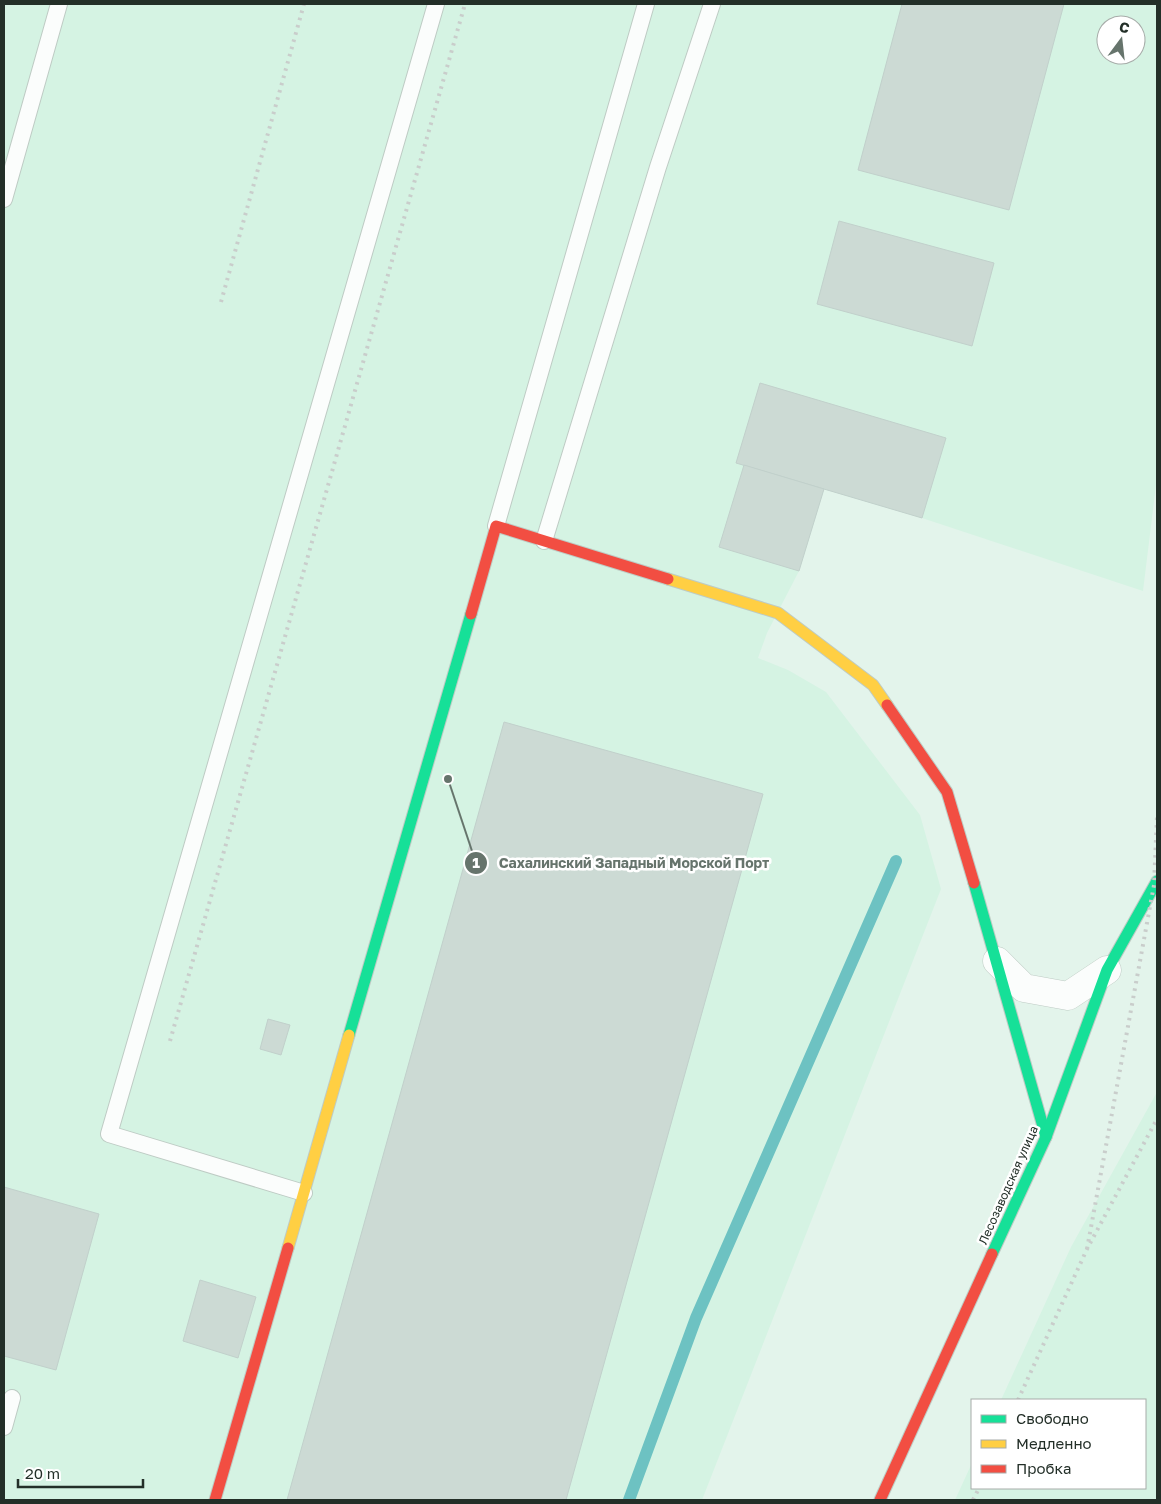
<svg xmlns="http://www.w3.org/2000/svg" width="1161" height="1504" viewBox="0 0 1161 1504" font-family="'Golos Text',sans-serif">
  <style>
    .built { fill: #d5f3e3; fill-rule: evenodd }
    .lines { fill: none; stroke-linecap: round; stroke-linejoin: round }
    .stream { stroke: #6dc2c2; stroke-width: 12 }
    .building { fill: #ccdad4; stroke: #c1d0cb }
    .lane-casing { stroke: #becbc4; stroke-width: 18 }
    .street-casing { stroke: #becbc4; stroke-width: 29 }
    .fast-casing { stroke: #becbc4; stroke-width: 13 }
    .slow-casing { stroke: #becbc4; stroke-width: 13 }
    .jam-casing { stroke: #becbc4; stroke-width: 13 }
    .lane { stroke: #fbfdfc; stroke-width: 16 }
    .street { stroke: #fbfdfc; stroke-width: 28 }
    .fast { stroke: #16e098; stroke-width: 11 }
    .slow { stroke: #ffcf43; stroke-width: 11 }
    .jam { stroke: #f24e42; stroke-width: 11 }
    .rail { stroke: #c9cdcb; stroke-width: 4; stroke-dasharray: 2.5 5; stroke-linecap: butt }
    .labels { text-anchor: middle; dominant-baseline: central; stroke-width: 5; stroke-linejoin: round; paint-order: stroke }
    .street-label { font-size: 12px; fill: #232f28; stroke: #fff }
    .leader { fill: none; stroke: #66746c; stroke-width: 2 }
    .callout-dot { fill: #66746c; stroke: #fff; stroke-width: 2 }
    .mark-label { font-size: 15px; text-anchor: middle; font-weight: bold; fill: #fff }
    .callout-label { font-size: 14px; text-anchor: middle; font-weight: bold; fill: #66746c; stroke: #fff; stroke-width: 5; stroke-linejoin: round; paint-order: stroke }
  </style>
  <rect width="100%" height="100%" fill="#e3f4eb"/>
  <!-- built -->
  <g class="built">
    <path d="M4,4H1157V477L1143,591L922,518L824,489L799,571L767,633L758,658L788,670L826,692L920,815L941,889L702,1500H4ZM1106,25H1136V55H1106Z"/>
    <path d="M1157,1092V1500H955L972,1463V1488H1145V1400H1001L1071,1247Z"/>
  </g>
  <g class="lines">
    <!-- stream -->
    <path class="stream" d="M629,1500L696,1318L896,861"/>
  </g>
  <!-- building -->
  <g class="building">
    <path d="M902,4H1064L1009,210L858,170Z"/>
    <path d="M839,221L994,263L972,346L817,304Z"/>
    <path d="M760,383L946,438L922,518L736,463Z"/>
    <path d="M744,465L824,489L799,571L719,547Z"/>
    <path d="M504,722L763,794L566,1500H287Z"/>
    <path d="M268,1019L290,1025L281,1055L260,1049Z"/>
    <path d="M4,1187L99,1214L56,1370L4,1356Z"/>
    <path d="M200,1280L256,1297L238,1358L183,1341Z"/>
  </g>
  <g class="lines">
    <defs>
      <g id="lane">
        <path d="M4,199L59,4"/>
        <path d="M496,526L646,4"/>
        <path d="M544,541L658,167L712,4"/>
        <path d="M304,1193L109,1134L436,4"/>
        <path d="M4,1427L12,1398"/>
      </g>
      <path id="street" d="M997,961L1024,988L1068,996L1107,970"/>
      <g id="fast">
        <path d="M974,883L1046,1137"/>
        <path d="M349,1035L471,614"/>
        <path d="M992,1254L1046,1137L1107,970L1157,881"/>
      </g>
      <g id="slow">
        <path d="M668,579L778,613L873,685L887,705"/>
        <path d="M288,1248L349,1035"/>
      </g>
      <g id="jam">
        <path d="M471,614L496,526L668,579"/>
        <path d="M887,705L947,792L974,883"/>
        <path d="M215,1500L288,1248"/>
        <path d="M880,1500L992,1254"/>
      </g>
    </defs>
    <!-- lane casing -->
    <use href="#lane" class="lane-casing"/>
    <!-- street casing -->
    <use href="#street" class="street-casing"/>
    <!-- fast casing -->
    <use href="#fast" class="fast-casing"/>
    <!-- slow casing -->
    <use href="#slow" class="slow-casing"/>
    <!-- jam casing -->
    <use href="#jam" class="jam-casing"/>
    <!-- lane -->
    <use href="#lane" class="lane"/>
    <!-- street -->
    <use href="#street" class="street"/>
    <!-- fast -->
    <use href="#fast" class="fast"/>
    <!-- slow -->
    <use href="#slow" class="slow"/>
    <!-- jam -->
    <use href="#jam" class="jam"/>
    <!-- rail -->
    <g class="rail">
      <path d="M221,302L304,4"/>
      <path d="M170,1041L465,4"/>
      <path d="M1087,1249L1154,885L1157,816"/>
      <path d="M1018,1400L1087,1249L1157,1119"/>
      <path d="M973,1500L979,1488"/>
    </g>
  </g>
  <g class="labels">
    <!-- street labels -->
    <g class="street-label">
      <text transform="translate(1008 1185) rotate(-66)">Лесозаводская улица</text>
    </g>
  </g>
  <!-- callouts -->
  <path class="leader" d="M448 779L476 863"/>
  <g class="callout-dot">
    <circle cx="448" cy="779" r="5"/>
    <circle cx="476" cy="863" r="12"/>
  </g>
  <g class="mark-label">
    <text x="476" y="868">1</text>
  </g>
  <g class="callout-label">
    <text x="634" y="868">Сахалинский Западный Морской Порт</text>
  </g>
  <!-- border -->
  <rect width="1161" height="1504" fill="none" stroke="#232f28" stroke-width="10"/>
  <!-- legend -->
  <rect x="971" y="1399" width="175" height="90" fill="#ffffff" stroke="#a7aca9"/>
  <rect x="981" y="1415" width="25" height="8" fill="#16e098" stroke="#a7aca9"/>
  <text x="1016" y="1424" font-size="15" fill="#232f28">Свободно</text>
  <rect x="981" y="1440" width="25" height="8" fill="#ffcf43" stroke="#a7aca9"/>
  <text x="1016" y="1449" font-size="15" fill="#232f28">Медленно</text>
  <rect x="981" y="1465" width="25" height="8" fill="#f24e42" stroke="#a7aca9"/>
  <text x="1016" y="1474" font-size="15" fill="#232f28">Пробка</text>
  <!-- north arrow -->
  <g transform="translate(1121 40) rotate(15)"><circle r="24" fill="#ffffff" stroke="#a7aca9"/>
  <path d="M0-4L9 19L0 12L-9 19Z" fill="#66746c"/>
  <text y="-8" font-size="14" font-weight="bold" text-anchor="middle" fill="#232f28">С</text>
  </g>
  <!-- scale -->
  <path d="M18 1479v8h125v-8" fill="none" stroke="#232f28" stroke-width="2.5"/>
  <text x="25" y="1479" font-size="15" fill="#232f28" stroke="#ffffff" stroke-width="4" paint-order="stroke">20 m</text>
</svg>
